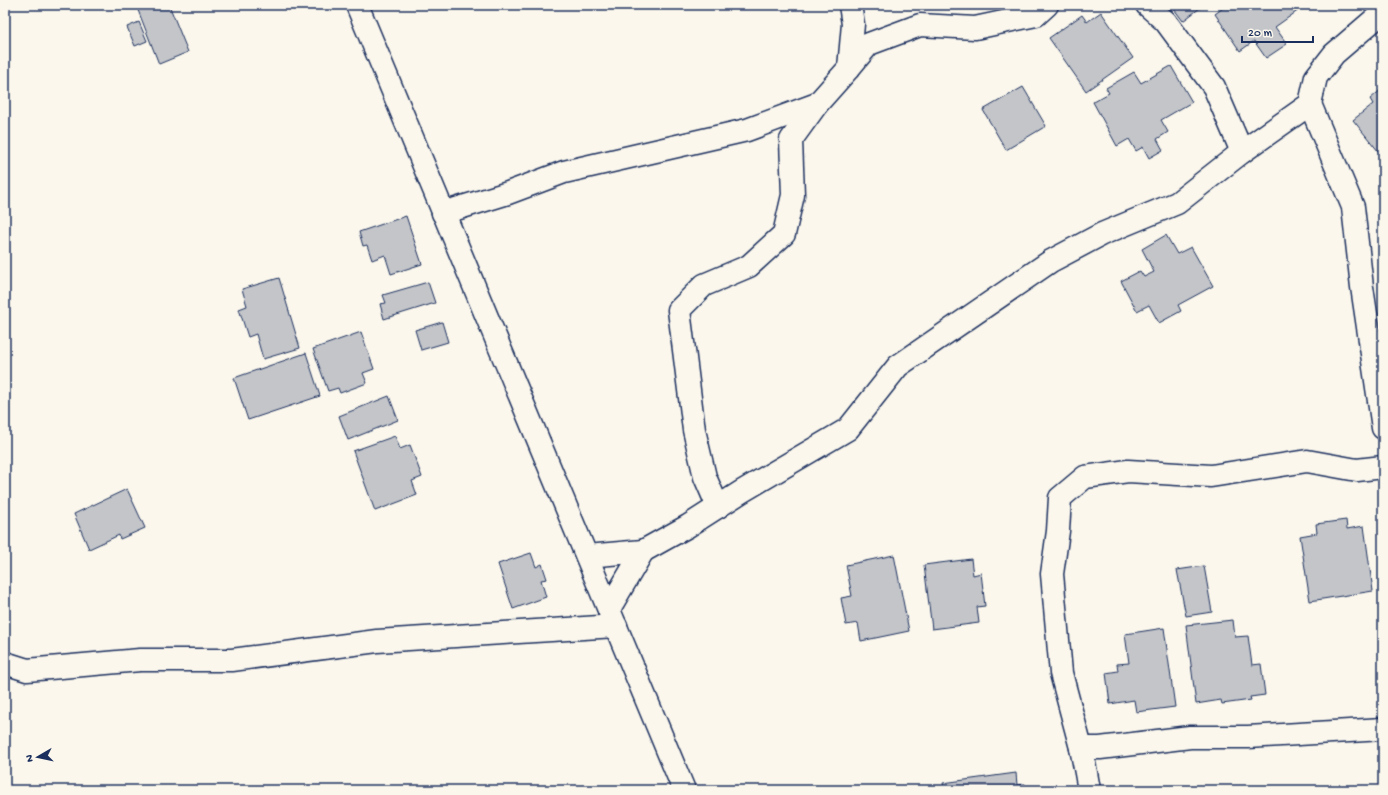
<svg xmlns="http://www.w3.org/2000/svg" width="1388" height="795" viewBox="0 0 1388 795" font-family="'Gochi Hand',sans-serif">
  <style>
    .building { fill: #c3c5c9; stroke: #1b2f5e }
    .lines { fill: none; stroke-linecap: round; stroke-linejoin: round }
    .minor-casing { stroke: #1b2f5e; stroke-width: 25 }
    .minor { stroke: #fbf7ec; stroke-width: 22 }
  </style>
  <rect width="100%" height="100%" fill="#fbf7ec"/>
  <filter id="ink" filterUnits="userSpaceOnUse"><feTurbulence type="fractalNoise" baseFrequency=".025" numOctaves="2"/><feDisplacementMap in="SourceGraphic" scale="8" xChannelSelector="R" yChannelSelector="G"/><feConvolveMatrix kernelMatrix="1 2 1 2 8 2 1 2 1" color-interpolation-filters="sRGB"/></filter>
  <g filter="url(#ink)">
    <!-- building -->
    <g class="building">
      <path d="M136,5H169L188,52L159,64Z"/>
      <path d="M1171,5H1204L1183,21Z"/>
      <path d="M1227,5H1306L1275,27L1287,44L1266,58L1254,41L1240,51L1215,14Z"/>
      <path d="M1101,12L1133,58L1086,91L1049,38L1082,15L1087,22Z"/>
      <path d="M139,22L147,41L135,46L127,27Z"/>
      <path d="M1171,66L1192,102L1161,120L1168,132L1157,139L1163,150L1149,158L1143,147L1136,151L1129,139L1117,146L1093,102L1109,93L1106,88L1134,72L1141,83Z"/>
      <path d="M1023,87L1046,126L1006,150L983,110Z"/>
      <path d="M1383,88V157L1353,120L1373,104L1370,99Z"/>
      <path d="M406,216L422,264L391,274L385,255L372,260L367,245L363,246L359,232Z"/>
      <path d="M1166,235L1177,254L1191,247L1213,286L1178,305L1181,311L1159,323L1149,305L1137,311L1121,281L1140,271L1144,277L1154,272L1142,249Z"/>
      <path d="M279,278L300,348L263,359L256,334L248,337L239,309L247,306L242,289Z"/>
      <path d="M428,282L435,303L384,319L380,304L386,303L383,295Z"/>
      <path d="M442,322L448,342L421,350L415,330Z"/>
      <path d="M361,332L374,369L363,373L367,383L340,393L338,388L328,391L313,349Z"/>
      <path d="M306,353L320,396L248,420L234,378Z"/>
      <path d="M389,396L398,420L348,440L339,416Z"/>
      <path d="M395,436L400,449L410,445L422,477L412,481L417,495L375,511L353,451Z"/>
      <path d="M127,489L145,528L120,539L119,535L89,549L74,514Z"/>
      <path d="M1346,520L1347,529L1364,526L1373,591L1310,601L1300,536L1317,533L1316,524Z"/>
      <path d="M531,553L536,567L542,564L547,579L541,580L546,597L513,609L498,564Z"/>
      <path d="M894,555L909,631L861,641L858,623L846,625L841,598L852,596L846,565Z"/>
      <path d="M971,559L973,575L981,573L985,606L977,607L979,623L932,629L924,565Z"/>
      <path d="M1204,566L1212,612L1186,616L1177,570Z"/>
      <path d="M1233,620L1235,637L1248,636L1252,665L1261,664L1265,695L1250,697L1251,700L1222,704L1221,700L1196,704L1186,625Z"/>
      <path d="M1164,628L1175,707L1136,712L1134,700L1110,704L1106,673L1118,671L1117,664L1129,663L1125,634Z"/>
      <path d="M1016,773L1017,785L1025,784L1026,790H944L943,783Z"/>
    </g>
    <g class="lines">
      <defs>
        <g id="minor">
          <path d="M357,5L684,790"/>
          <path d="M1147,5L1166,22L1214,87L1242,152"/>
          <path d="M849,68L869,44L920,25L975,28L1036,15L1047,5"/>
          <path d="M1310,104L1353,207L1362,287L1383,428"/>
          <path d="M443,213L508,193L564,172L747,130L817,104L849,68L853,24L850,5"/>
          <path d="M718,507L705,477L694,430L679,310L704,285L749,266L784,234L793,195L791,140L817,104"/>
          <path d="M587,556L643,551L688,526L741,492L848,429L898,366L1051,261L1102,234L1177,203L1242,152L1310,104L1316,77L1334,54L1383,12"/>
          <path d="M609,609L643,551"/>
          <path d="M5,663L27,670L140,660H232L377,641L616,626"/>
          <path d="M1081,748L1061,673L1052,574L1058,531L1060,498L1085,477L1128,471L1211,476L1307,461L1357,470L1383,467"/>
          <path d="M1089,790L1086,773L1081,748H1100L1190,737H1248L1383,729"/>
        </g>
      </defs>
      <!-- minor casing -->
      <use href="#minor" class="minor-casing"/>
      <!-- minor -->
      <use href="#minor" class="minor"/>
    </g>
  </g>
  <!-- margin -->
  <rect width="1388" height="795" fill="none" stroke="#fbf7ec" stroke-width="20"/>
  <rect x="10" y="10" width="1368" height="775" fill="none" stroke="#1b2f5e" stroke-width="1.5" filter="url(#ink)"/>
  <!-- north arrow -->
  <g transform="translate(38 757) rotate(261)" stroke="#fbf7ec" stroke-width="3" paint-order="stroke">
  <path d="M0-3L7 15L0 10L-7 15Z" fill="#1b2f5e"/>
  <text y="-6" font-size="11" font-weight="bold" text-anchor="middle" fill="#1b2f5e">N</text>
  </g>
  <!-- scale -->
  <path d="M1242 36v6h71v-6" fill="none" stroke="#1b2f5e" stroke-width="2"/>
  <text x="1248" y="36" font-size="12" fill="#1b2f5e" stroke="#fbf7ec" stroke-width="3" paint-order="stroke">20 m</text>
</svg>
